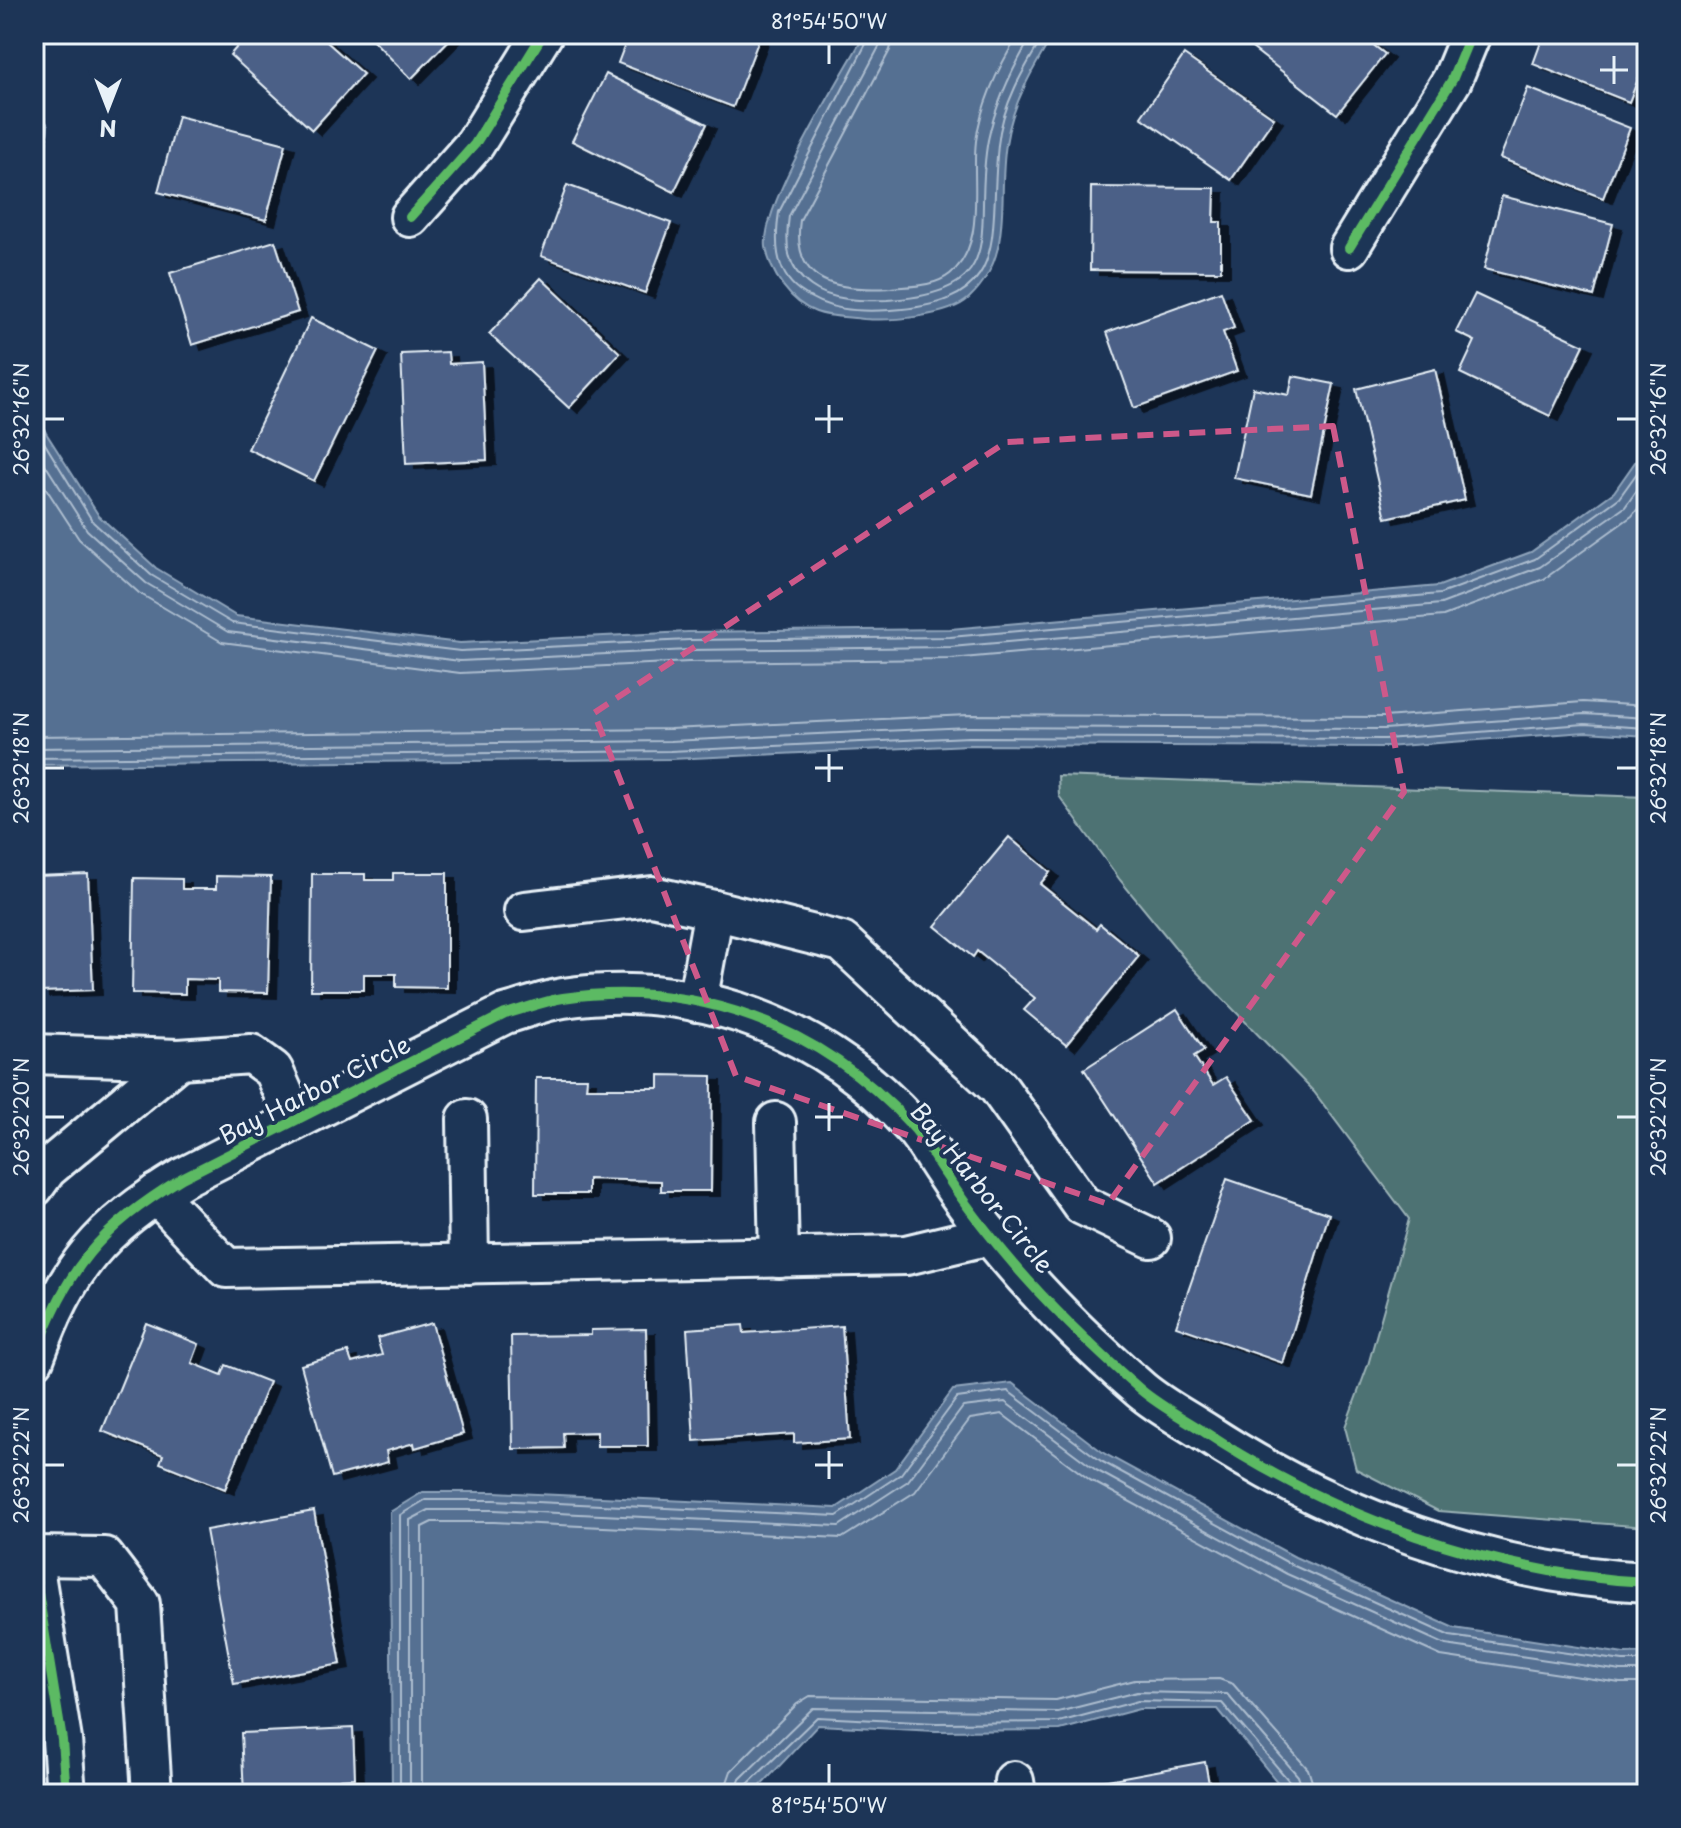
<svg xmlns="http://www.w3.org/2000/svg" width="1681" height="1828" viewBox="0 0 1681 1828" font-family="'Playpen Sans',sans-serif">
  <style>
    .green { fill: #4e7273; stroke: #9bb2b6; stroke-width: 2 }
    .water { fill: #547092; stroke: #8fa4bb; stroke-width: 2 }
    .lines { fill: none; stroke-linecap: round; stroke-linejoin: round }
    .shore { stroke: #adbdcf; stroke-width: 2 }
    .building { fill: #4b6087; stroke: #e8f1f8; stroke-width: 2; filter: url(#shadow) }
    .minor-casing { stroke: #e8f1f8; stroke-width: 44 }
    .minor { stroke: #1d3557; stroke-width: 38 }
    .cycleway-casing { stroke: #1d3557; stroke-width: 15 }
    .cycleway { stroke: #5cba63; stroke-width: 10 }
    .marked { fill: none; stroke: #cd598a; stroke-width: 6; stroke-dasharray: 16 10; stroke-linejoin: round }
    .ticks { fill: none; stroke: #e8f1f8; stroke-width: 3 }
    .labels { text-anchor: middle; dominant-baseline: central; stroke-width: 8; stroke-linejoin: round; paint-order: stroke }
    .street-label { font-size: 24px; fill: #e8f1f8; stroke: #1d3557 }
    .neatline { fill: none; stroke: #e8f1f8; stroke-width: 3 }
    .ticks-label { font-size: 20px; text-anchor: middle; fill: #e8f1f8 }
  </style>
  <defs>
    <filter id="shadow"><feDropShadow dx="9" dy="5" stdDeviation="0" flood-color="#0009"/></filter>
  </defs>
  <rect width="100%" height="100%" fill="#1d3557"/>
  <filter id="ink" filterUnits="userSpaceOnUse"><feTurbulence type="fractalNoise" baseFrequency=".0125" numOctaves="2"/><feDisplacementMap in="SourceGraphic" scale="16" xChannelSelector="R" yChannelSelector="G"/><feConvolveMatrix kernelMatrix="1 2 1 2 8 2 1 2 1" color-interpolation-filters="sRGB"/></filter>
  <g filter="url(#ink)">
    <!-- green -->
    <path class="green" d="M1058,776L1647,797V1527L1438,1511L1356,1469L1345,1427L1368,1365L1409,1219L1314,1092L1188,963L1120,880L1059,796Z"/>
    <!-- water -->
    <g class="water">
      <path d="M865,34H1054C1033,68 1012,104 1006,144C997,199 1015,255 969,298C949,317 890,321 864,319C850,317 829,317 816,312C791,303 770,273 766,247C761,204 842,76 865,34Z"/>
      <path d="M34,97L48,126L34,261Z"/>
      <path d="M34,407L46,433L99,516L156,568L236,616L460,643L688,632L950,629L1439,586L1531,552L1614,492L1647,445V736L1586,732L1385,747L969,745L671,759L34,765Z"/>
      <path d="M1012,1383L1105,1454L1295,1557L1454,1628L1624,1654L1647,1653V1794H1287L1218,1709H1139L1060,1730L936,1731L818,1725L753,1794H392L390,1512L423,1492H495L836,1508L895,1469L953,1390Z"/>
    </g>
    <g class="lines">
      <!-- shore -->
      <g class="shore">
        <path d="M871,34L779,212C775,240 774,271 799,290C827,311 856,312 891,310C1014,302 988,238 998,145C1002,105 1024,68 1045,34"/>
        <path d="M882,34L880,45L789,216C785,244 786,268 811,286C831,301 862,301 887,300C1015,292 971,229 988,140C996,101 1013,67 1033,34"/>
        <path d="M894,34L890,50L800,220C791,285 839,291 891,288C910,286 934,287 950,274C987,245 971,181 976,141C981,103 999,66 1019,34"/>
        <path d="M34,426L93,522L151,575L232,623L460,651L689,640L950,637L1440,594L1535,559L1619,498L1647,459"/>
        <path d="M34,447L87,530L146,583L228,632L460,661L689,650L951,647L1441,604L1540,567L1625,507L1647,476"/>
        <path d="M34,470L79,539L139,593L222,642L460,673L689,662L951,659L1443,616L1544,579L1632,516L1647,497"/>
        <path d="M34,736L670,729L968,715L1384,717L1583,702L1647,706"/>
        <path d="M34,748L670,741L969,727L1384,729L1584,714L1647,718"/>
        <path d="M34,758L670,751L969,737L1385,739L1585,724L1647,728"/>
        <path d="M400,1794V1515L425,1500H494L837,1516L901,1474L957,1398L1008,1391L1101,1461L1292,1565L1450,1636L1623,1661H1647"/>
        <path d="M410,1794V1520L429,1510H494L839,1526L908,1481L963,1407L1005,1402L1096,1470L1287,1574L1446,1645L1621,1671H1647"/>
        <path d="M422,1794V1527L432,1522H494L842,1538L915,1492L970,1419L1002,1414L1090,1480L1282,1584L1441,1656L1620,1683H1647"/>
        <path d="M723,1794L731,1771L797,1704L810,1696L1056,1700L1135,1680L1219,1679L1233,1684L1308,1769L1316,1794"/>
        <path d="M735,1794L740,1779L813,1708L1058,1712L1137,1692L1227,1694L1298,1776L1304,1794"/>
        <path d="M745,1794L747,1785L817,1717L936,1723L1059,1722L1138,1701L1222,1703L1290,1782L1294,1794"/>
      </g>
    </g>
    <!-- building -->
    <g class="building">
      <path d="M248,34H318L363,74L312,130L230,55Z"/>
      <path d="M367,34H455L411,79Z"/>
      <path d="M629,34H761L733,107L618,63Z"/>
      <path d="M1234,34H1359L1385,54L1337,114Z"/>
      <path d="M1544,34H1647V56L1629,102L1533,64Z"/>
      <path d="M1184,55L1274,118L1231,180L1141,117Z"/>
      <path d="M606,74L707,124L674,192L572,141Z"/>
      <path d="M1528,88L1630,128L1603,198L1500,158Z"/>
      <path d="M178,116L286,144L266,220L158,192Z"/>
      <path d="M567,185L671,223L645,293L541,256Z"/>
      <path d="M1091,187L1215,188L1214,222H1221V271L1090,270Z"/>
      <path d="M1502,196L1613,224L1594,296L1484,269Z"/>
      <path d="M275,241L298,312L192,345L170,273Z"/>
      <path d="M541,278L620,353L569,408L489,334Z"/>
      <path d="M1221,291L1234,328L1223,332L1237,371L1134,408L1107,332Z"/>
      <path d="M1475,294L1584,345L1550,416L1460,373L1475,341L1456,332Z"/>
      <path d="M311,318L378,351L314,481L248,449Z"/>
      <path d="M448,352L449,364L482,362L487,460L406,464L401,354Z"/>
      <path d="M1435,369L1465,500L1386,518L1356,389Z"/>
      <path d="M1293,376L1334,384L1311,494L1234,478L1253,388L1289,395Z"/>
      <path d="M1009,837L1050,872L1040,884L1096,929L1100,924L1139,956L1066,1045L1024,1010L1035,998L977,951L973,957L935,926Z"/>
      <path d="M393,873H447V988L396,987V974H364V990H311L312,874H365V880H393Z"/>
      <path d="M88,874L93,990L40,992L39,978L34,979L36,876Z"/>
      <path d="M216,876L271,877L268,993L218,992V980L185,979V994L132,993L134,878L182,879V889H216Z"/>
      <path d="M1177,1009L1204,1050L1194,1056L1213,1085L1226,1077L1255,1120L1158,1183L1084,1069Z"/>
      <path d="M659,1075L712,1076L711,1191H661V1181L588,1179V1194H535L536,1078H587L586,1088H659Z"/>
      <path d="M1227,1179L1329,1214L1283,1363L1176,1326Z"/>
      <path d="M146,1323L199,1344L192,1363L222,1375L226,1365L269,1382L225,1489L160,1463L163,1455L102,1431Z"/>
      <path d="M432,1323L463,1434L415,1448L414,1443L386,1451L388,1462L332,1477L301,1365L348,1352L352,1363L382,1355L377,1338Z"/>
      <path d="M743,1325L744,1333L842,1326L850,1439L794,1443V1434L694,1441L687,1329Z"/>
      <path d="M646,1329L648,1446H597V1432L563,1433L564,1448L513,1449L511,1336L591,1335V1330Z"/>
      <path d="M314,1511L341,1664L234,1684L206,1530Z"/>
      <path d="M353,1728L355,1778L340,1779L341,1794H244L241,1733Z"/>
      <path d="M1205,1762L1211,1794H1093L1091,1783Z"/>
      <path d="M927,1789V1794H842V1790Z"/>
    </g>
    <g class="lines">
      <defs>
        <g id="minor">
          <path d="M410,217L475,144L543,34"/>
          <path d="M1349,248L1452,80L1471,34"/>
          <path d="M524,911L652,896L714,910"/>
          <path d="M697,1002L714,910L842,942L998,1087L1082,1205L1151,1238"/>
          <path d="M34,1054L179,1059L251,1054L273,1070L295,1120"/>
          <path d="M467,1119L469,1264"/>
          <path d="M776,1122L779,1258"/>
          <path d="M34,1187L47,1169L179,1059"/>
          <path d="M156,1194L226,1268L906,1255L990,1235"/>
          <path d="M34,1359C67,1267 99,1229 182,1178L505,1014C524,1009 544,1001 563,998C696,979 822,1027 911,1125C925,1139 934,1159 946,1175C964,1203 985,1230 1007,1256C1047,1304 1094,1349 1141,1390C1160,1406 1183,1418 1203,1431C1333,1517 1491,1574 1647,1582"/>
          <path d="M34,1556L104,1557L140,1604L152,1794"/>
          <path d="M34,1568L62,1740L66,1794"/>
          <path d="M1014,1781L1016,1794"/>
        </g>
      </defs>
      <!-- minor casing -->
      <use href="#minor" class="minor-casing"/>
      <!-- minor -->
      <use href="#minor" class="minor"/>
      <defs>
        <g id="cycleway">
          <path d="M410,217L475,144L543,34"/>
          <path d="M1349,248L1452,80L1471,34"/>
          <path d="M34,1359C67,1267 99,1229 182,1178L505,1014C524,1009 544,1001 563,998C696,979 822,1027 911,1125C925,1139 934,1159 946,1175C964,1203 985,1230 1007,1256C1047,1304 1094,1349 1141,1390C1160,1406 1183,1418 1203,1431C1333,1517 1491,1574 1647,1582"/>
          <path d="M34,1568L62,1740L66,1794"/>
        </g>
      </defs>
      <!-- cycleway casing -->
      <use href="#cycleway" class="cycleway-casing"/>
      <!-- cycleway -->
      <use href="#cycleway" class="cycleway"/>
    </g>
  </g>
  <!-- marked area -->
  <path class="marked" d="M1333,426L1404,792L1108,1204L736,1076L594,713L1006,442Z"/>
  <!-- ticks -->
  <path class="ticks" d="M829,44V64M1614,56V84M1600,70H1628M829,405V433M44,419H64M815,419H843M1617,419H1637M829,754V782M44,768H64M815,768H843M1617,768H1637M829,1103V1131M44,1117H64M815,1117H843M1617,1117H1637M829,1451V1479M44,1465H64M815,1465H843M1617,1465H1637M829,1764V1784"/>
  <g class="labels">
    <!-- street labels -->
    <g class="street-label">
      <text transform="translate(314 1089) rotate(-27)">Bay Harbor Circle</text>
      <text transform="translate(983 1187) rotate(51)">Bay Harbor Circle</text>
    </g>
  </g>
  <!-- margin -->
  <rect width="1681" height="1828" fill="none" stroke="#1d3557" stroke-width="88"/>
  <!-- north arrow -->
  <g transform="translate(108 108) rotate(180)" stroke="#1d3557" stroke-width="6" paint-order="stroke">
  <path d="M0-6L14 30L0 20L-14 30Z" fill="#e8f1f8"/>
  <text y="-12" font-size="22" font-weight="bold" text-anchor="middle" fill="#e8f1f8">N</text>
  </g>
  <rect x="44" y="44" width="1593" height="1740" class="neatline"/>
  <g class="ticks-label">
    <text x="829" y="29">81°54'50"W</text>
    <text transform="translate(1659 419) rotate(-90)" y="7">26°32'16"N</text>
    <text transform="translate(22 419) rotate(-90)" y="7">26°32'16"N</text>
    <text transform="translate(1659 768) rotate(-90)" y="7">26°32'18"N</text>
    <text transform="translate(22 768) rotate(-90)" y="7">26°32'18"N</text>
    <text transform="translate(1659 1117) rotate(-90)" y="7">26°32'20"N</text>
    <text transform="translate(22 1117) rotate(-90)" y="7">26°32'20"N</text>
    <text transform="translate(1659 1465) rotate(-90)" y="7">26°32'22"N</text>
    <text transform="translate(22 1465) rotate(-90)" y="7">26°32'22"N</text>
    <text x="829" y="1813">81°54'50"W</text>
  </g>
</svg>
